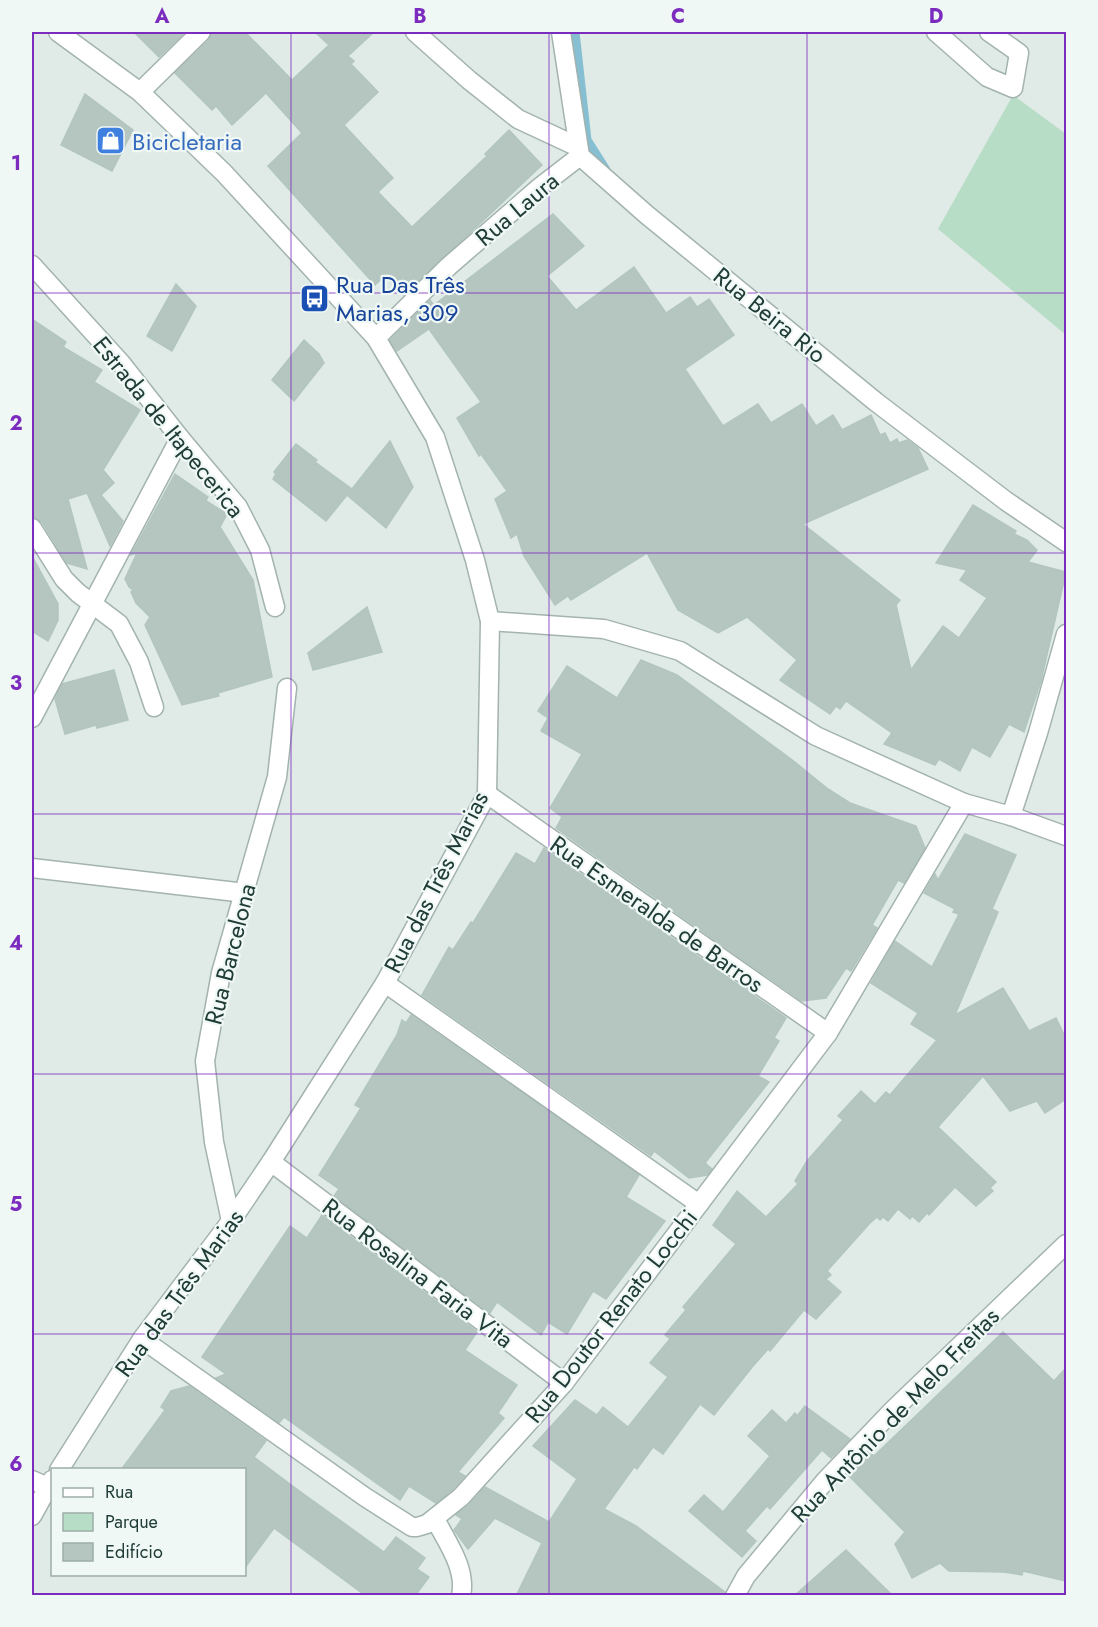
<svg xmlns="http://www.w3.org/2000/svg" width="1098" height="1627" viewBox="0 0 1098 1627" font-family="Jost,sans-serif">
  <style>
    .green { fill: #b8ddc6 }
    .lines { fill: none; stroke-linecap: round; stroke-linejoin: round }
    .stream { stroke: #86bfd2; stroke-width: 9 }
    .building { fill: #b5c6c0; stroke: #b2c5bf; stroke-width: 1.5 }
    .minor-casing { stroke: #a3b3af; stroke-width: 21 }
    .tertiary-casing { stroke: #a3b3af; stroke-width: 21 }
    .minor { stroke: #fff; stroke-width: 18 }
    .tertiary { stroke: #fff; stroke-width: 18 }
    .grid { fill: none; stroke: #7b2cbf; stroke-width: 1.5; stroke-opacity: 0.55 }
    .labels { text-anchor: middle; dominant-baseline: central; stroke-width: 4.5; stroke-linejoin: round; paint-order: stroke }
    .shop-label { font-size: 24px; fill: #366cbe; stroke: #f0f8f5; text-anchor: start }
    .street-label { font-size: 24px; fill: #203c37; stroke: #f0f8f5 }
    .transit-label { font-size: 24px; fill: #164399; stroke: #f0f8f5; text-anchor: start }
    .neatline { fill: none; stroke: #7b2cbf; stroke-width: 2 }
    .grid-label { font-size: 20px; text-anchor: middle; font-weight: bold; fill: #7b2cbf }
  </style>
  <rect width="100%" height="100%" fill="#e0ebe7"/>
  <!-- green -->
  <path class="green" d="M1013,95L1066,134V335L938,229Z"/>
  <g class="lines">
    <!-- stream -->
    <path class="stream" d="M575,32L587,140L606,170"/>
  </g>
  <!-- building -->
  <g class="building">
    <path d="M134,32H185L159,57Z"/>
    <path d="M212,32H245L292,80L329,45L315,32H374L348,56L354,61L351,64L378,92L344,125L393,178L378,192L412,227L487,156L485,154L509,130L542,165L404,295L385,276L375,285L268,166L302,133L266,93L232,125L216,106L212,110L175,73L209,40Z"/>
    <path d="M85,94L133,130L112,171L61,145Z"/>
    <path d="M553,214L584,246L547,276L576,310L634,267L666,313L690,297L697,307L709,299L734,335L685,369L723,426L758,404L771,423L802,404L816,426L833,415L842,430L871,415L880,435L885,433L890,443L897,439L899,443L907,440L918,448L928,469L803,524L900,600L896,605L911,670L943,626L959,638L987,598L960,580L967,570L936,563L973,505L1016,531L1014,534L1027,540L1037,550L1028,562L1066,572L1041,681L1024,732L1009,724L990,757L972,747L960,771L939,759L935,765L884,744L892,733L846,701L840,709L836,706L830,714L780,680L797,660L747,617L718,633L678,610L647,553L571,600L568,596L555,605L524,556L517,534L511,538L495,499L507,491L481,454L479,456L457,418L481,402L429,329L397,351L390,340L430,300L434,305Z"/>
    <path d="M176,284L196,306L172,351L147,336Z"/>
    <path d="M32,319L66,342L63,347L102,370L94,382L140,410L103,470L114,483L101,495L123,521L110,546L87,493L68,499L87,569L67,563L42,522L32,517Z"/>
    <path d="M304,340L319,354L324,363L294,401L272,380Z"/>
    <path d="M390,441L413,487L386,528L347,495L326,521L273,479L276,474L274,472L296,444L317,460L315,462L352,489Z"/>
    <path d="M175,474L208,497L206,501L227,514L220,527L253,580L272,677L218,693L219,696L182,705L145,625L150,617L136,603L131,592L133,590L129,587L125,579L137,553L131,555Z"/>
    <path d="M32,556L58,604V620L48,641L32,631Z"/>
    <path d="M367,607L382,652L313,670L308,653Z"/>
    <path d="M641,660L677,675L791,759L828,789L850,803L916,826L925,848L904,883L898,880L872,925L877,928L851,971L846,968L826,998L802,1001L556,828L562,817L550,808L582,754L541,731L548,718L538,711L567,666L617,698Z"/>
    <path d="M114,670L128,720L97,728L96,725L65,734L55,699L62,684Z"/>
    <path d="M965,834L1016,855L992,909L998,912L955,1015L1003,988L1029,1031L1056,1018L1066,1039V1099L1045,1113L1037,1101L1010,1111L983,1076L938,1127L996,1182L990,1188L993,1191L976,1206L955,1187L929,1215L927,1213L919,1222L912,1216L910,1219L898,1209L888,1221L883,1217L880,1220L877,1217L870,1223L827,1271L831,1275L826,1279L841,1292L816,1319L804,1310L770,1351L768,1349L753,1366L714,1415L700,1404L663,1454L653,1447L637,1469L634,1467L604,1509L636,1526L725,1592L724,1596H516L542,1543L495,1518L468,1549L454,1530L462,1519L456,1515L469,1505L485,1487L549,1522L577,1479L533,1446L575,1400L597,1415L603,1407L628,1427L668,1377L650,1363L670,1339L665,1335L686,1310L683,1307L736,1244L713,1225L737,1191L766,1217L798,1184L795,1181L807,1161L843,1120L838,1116L861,1091L875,1104L886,1092L890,1095L937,1040L911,1024L918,1013L871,983L895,941L932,967L959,914L953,912L955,909L924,893L935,874L938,880Z"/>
    <path d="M544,848L786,1018L774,1038L779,1041L758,1076L769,1082L705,1163L712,1169L707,1175L689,1178L654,1151L651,1156L422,995L449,947L453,950L471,922L473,923L516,853L535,864Z"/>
    <path d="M411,1015L639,1175L626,1197L665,1221L606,1299L593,1291L567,1334L548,1322L541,1335L497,1302L490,1313L334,1196L339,1189L319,1175L361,1108L355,1105L397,1035L402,1020L406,1023Z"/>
    <path d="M322,1215L477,1332L465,1350L517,1385L498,1413L504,1418L458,1472L465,1476L453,1489L436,1503L409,1486L400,1500L284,1417L279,1423L216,1378L226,1374L202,1357L290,1226L307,1238Z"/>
    <path d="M1003,1332L1054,1381L1066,1368V1581L1023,1571L1022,1575L1004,1572L949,1571L940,1563L912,1578L895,1544L905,1532L847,1474L869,1452L874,1456Z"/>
    <path d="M189,1386L266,1441L254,1457L298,1490L384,1552L396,1537L425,1558L417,1569L429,1577L415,1596H366L274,1528L244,1569V1470H121L165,1410L161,1407L171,1391Z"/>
    <path d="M805,1406L850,1439L831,1458L822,1450L770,1509L767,1506L745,1531L756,1541L742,1557L689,1511L704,1495L723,1512L770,1456L748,1436L772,1410L786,1423L795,1413L797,1416Z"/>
    <path d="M846,1550L893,1596H794Z"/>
  </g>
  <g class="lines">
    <defs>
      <g id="minor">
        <path d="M415,32L469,80L518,119L578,147"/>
        <path d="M561,32L580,156L647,215L876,402L1006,501L1066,542"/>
        <path d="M936,32L987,77L1013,88L1019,53L989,32"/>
        <path d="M140,92L201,32"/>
        <path d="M32,265L121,363L180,438L238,507L260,550L275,607"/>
        <path d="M376,338L449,266L540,187L580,156"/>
        <path d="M32,528L64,579L78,593L119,624L139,662L154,707"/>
        <path d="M490,621L604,629L680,651L816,736L964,803L1011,816L1066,836"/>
        <path d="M32,718L180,438"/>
        <path d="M487,794L828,1033"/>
        <path d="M1011,816L1038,733L1066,634"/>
        <path d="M32,868L245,893"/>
        <path d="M385,983L699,1204"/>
        <path d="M271,1162L564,1383"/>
        <path d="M231,1221L214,1142L205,1061L221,973L277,777L287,688"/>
        <path d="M142,1339L365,1497L412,1527H417L427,1524L461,1497L564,1383L828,1033L964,803"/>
        <path d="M32,1480L48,1487"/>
        <path d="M435,1519C447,1542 467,1569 461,1596"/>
        <path d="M735,1596L746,1576L825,1481L894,1409L1066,1244"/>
      </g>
      <g id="tertiary">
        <path d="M58,32L140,92L224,173L376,338L435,437L475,560L490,621L487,794L385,983L271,1162L231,1221L142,1339L59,1470"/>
        <path d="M32,1516L52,1480"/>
      </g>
    </defs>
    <!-- minor casing -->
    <use href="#minor" class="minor-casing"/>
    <!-- tertiary casing -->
    <use href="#tertiary" class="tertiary-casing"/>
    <!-- minor -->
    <use href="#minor" class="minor"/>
    <!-- tertiary -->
    <use href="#tertiary" class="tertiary"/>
  </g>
  <!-- grid -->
  <path class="grid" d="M291,32V1596M549,32V1596M807,32V1596M32,293H1066M32,553H1066M32,814H1066M32,1074H1066M32,1334H1066"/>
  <!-- icons -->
  <defs>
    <symbol id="shop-square" viewBox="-11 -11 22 22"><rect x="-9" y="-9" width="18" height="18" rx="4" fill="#3f7fe0" stroke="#f0f8f5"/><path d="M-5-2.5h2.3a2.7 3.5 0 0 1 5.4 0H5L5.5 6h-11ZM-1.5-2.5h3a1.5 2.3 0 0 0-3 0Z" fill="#fff"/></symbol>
    <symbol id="bus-square" viewBox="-11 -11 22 22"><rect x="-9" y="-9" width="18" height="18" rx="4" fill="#1a4fb4" stroke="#f0f8f5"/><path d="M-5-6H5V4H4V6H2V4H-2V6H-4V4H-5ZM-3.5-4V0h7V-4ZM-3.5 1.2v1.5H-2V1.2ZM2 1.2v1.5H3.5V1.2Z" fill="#fff"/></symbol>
  </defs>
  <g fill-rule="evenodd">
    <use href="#shop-square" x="94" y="124" width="33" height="33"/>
    <use href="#bus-square" x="298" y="282" width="33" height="33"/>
  </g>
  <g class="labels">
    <!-- shop labels -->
    <g class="shop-label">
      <text x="132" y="141">Bicicletaria</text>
    </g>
    <!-- street labels -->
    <g class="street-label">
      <text transform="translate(517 209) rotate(-40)">Rua Laura</text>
      <text transform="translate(770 315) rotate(39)">Rua Beira Rio</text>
      <text transform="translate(169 427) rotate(51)">Estrada de Itapecerica</text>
      <text transform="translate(436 882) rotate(-63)">Rua das Três Marias</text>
      <text transform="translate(657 914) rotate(35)">Rua Esmeralda de Barros</text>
      <text transform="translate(230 954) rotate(-76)">Rua Barcelona</text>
      <text transform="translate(418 1273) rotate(37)">Rua Rosalina Faria Vita</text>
      <text transform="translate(179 1293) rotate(-54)">Rua das Três Marias</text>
      <text transform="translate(611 1316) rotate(-52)">Rua Doutor Renato Locchi</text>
      <text transform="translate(895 1415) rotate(-46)">Rua Antônio de Melo Freitas</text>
    </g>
    <!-- transit labels -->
    <g class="transit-label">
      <text x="336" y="284">Rua Das Três<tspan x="336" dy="28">Marias, 309</tspan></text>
    </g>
  </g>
  <!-- border -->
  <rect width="1098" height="1627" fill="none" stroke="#f0f8f5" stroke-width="66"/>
  <!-- legend -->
  <rect x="51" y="1468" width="195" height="108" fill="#f0f8f5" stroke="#9dada9" stroke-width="1.5"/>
  <rect x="63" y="1488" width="30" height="9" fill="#ffffff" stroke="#9dada9" stroke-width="1.5"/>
  <text x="105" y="1498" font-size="18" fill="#203c37">Rua</text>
  <rect x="63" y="1513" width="30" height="18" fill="#b8ddc6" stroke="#9dada9" stroke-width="1.5"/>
  <text x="105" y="1528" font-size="18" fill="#203c37">Parque</text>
  <rect x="63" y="1543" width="30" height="18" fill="#b5c6c0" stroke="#9dada9" stroke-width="1.5"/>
  <text x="105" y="1558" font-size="18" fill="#203c37">Edifício</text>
  <rect x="33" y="33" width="1032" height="1561" class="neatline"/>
  <g class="grid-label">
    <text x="162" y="23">A</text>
    <text x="420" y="23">B</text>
    <text x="678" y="23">C</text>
    <text x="936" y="23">D</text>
    <text x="16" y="170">1</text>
    <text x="16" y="430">2</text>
    <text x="16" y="690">3</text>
    <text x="16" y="950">4</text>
    <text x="16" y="1211">5</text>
    <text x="16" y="1471">6</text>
  </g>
</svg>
